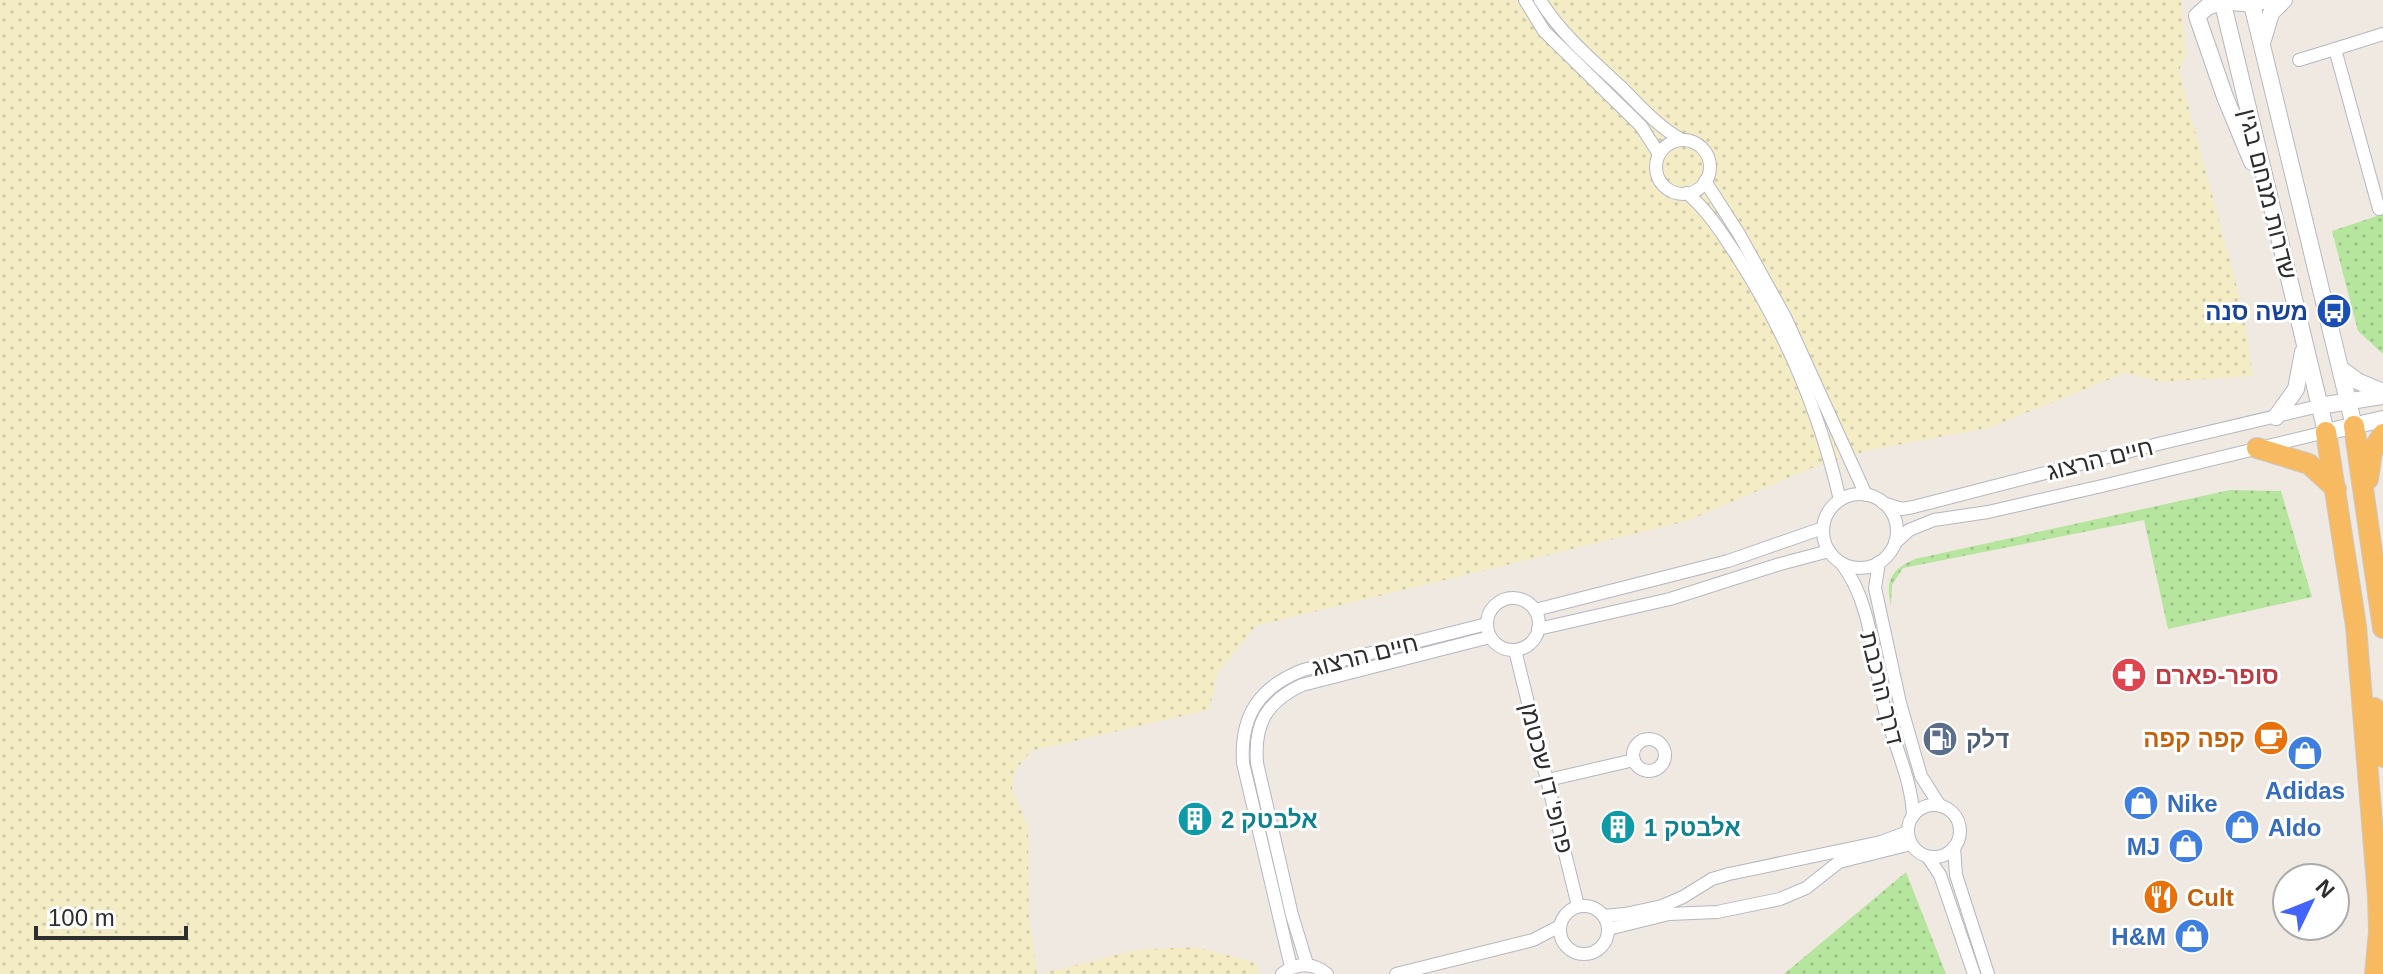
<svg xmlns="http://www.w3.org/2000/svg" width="2383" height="974" viewBox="0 0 2383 974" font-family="Helvetica,'Noto Sans Hebrew',sans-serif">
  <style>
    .grass { fill: url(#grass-dots) }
    .sand { fill: url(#sand-dots) }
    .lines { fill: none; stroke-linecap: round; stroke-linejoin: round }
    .minor-casing { stroke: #b4b7c1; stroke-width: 14 }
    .tertiary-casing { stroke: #b4b7c1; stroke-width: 16 }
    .secondary-casing { stroke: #b4b7c1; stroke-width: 18 }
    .trunk-casing { stroke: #c9c9c9; stroke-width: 22 }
    .minor { stroke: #fff; stroke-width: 12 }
    .tertiary { stroke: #fff; stroke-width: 14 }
    .secondary { stroke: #fff; stroke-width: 16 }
    .trunk { stroke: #f8ba60; stroke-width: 20 }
    .labels { text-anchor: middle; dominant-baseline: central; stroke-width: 6; stroke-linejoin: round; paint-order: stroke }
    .street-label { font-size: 24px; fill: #2e2e2e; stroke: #fff }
    .transit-label { font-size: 24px; font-weight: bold; fill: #164399; stroke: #fff; text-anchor: end }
    .health-label { font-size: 24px; font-weight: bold; fill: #be3a42; stroke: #fff; text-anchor: start }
    .food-label { font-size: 24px; font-weight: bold; fill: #c56008; stroke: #fff; text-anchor: end }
    .service-label { font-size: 24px; font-weight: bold; fill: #4e5e75; stroke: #fff; text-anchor: start }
    .shop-label { font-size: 24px; font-weight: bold; fill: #366cbe; stroke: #fff; text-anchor: start }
    .culture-label { font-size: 24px; font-weight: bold; fill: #0d838f; stroke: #fff; text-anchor: start }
  </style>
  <defs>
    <pattern id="grass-dots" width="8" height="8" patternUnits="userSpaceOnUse" patternTransform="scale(2)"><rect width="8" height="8" fill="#b6e59e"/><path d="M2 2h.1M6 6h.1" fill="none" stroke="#9dc588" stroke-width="1.8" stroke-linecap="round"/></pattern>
    <pattern id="sand-dots" width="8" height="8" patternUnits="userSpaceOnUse" patternTransform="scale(2)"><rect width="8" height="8" fill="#f3ecc5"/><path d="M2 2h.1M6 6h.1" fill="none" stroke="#d1cbaa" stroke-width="1.8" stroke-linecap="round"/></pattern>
  </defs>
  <rect width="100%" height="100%" fill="#efe9e1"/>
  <!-- grass -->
  <g class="grass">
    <path d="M2383,214V354L2358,331L2332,231Z"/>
    <path d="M2230,490L2281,491L2312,597L2168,629L2144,520L1903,568L1892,585L1891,605C1885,580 1892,569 1915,559Z"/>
    <path d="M1906,872L1946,974H1784Z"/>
  </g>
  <!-- sand -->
  <g class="sand">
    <path d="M0,0H2181L2186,54L2179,71L2242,306L2253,376L2161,382L2125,373L1989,428L1870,450L1814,467L1687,521L1256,626L1218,673L1209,710L1031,751L1015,771L1012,789L1028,826L1029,915L1037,974H0Z"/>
    <path d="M1195,947L1257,963L1258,974H1040L1135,950Z"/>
  </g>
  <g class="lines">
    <defs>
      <g id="minor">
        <path d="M1525,0L1544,31L1641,126L1659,154"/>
        <path d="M1540,0C1560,33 1593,61 1621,87C1640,106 1658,127 1682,140"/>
        <path d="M2299,60L2335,49"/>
        <circle cx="1683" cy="167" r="27"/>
        <path d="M1705,181L1739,234L1785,317L1866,495"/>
        <path d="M1687,193C1708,211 1722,233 1737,256C1785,331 1820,413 1840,500"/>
        <path d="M2379,209L2335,49L2383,34"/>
        <circle cx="1860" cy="531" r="37"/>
        <path d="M1883,503L1902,509L1913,507L2158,444L2319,406"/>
        <path d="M1895,543L1909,530L1934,520L1988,512L2102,486L2326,432"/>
        <path d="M1879,562L1875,588L1900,703L1921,776L1940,806"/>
        <path d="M1842,564C1872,603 1873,661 1884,707C1893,743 1912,779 1913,816"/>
        <circle cx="1513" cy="624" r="26"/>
        <path d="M1535,610L1728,561L1823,528"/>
        <path d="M1538,629L1670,599L1780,564L1829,551"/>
        <path d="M1515,650L1578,906"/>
        <circle cx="1649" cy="755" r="16"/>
        <path d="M1548,780L1634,760"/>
        <circle cx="1934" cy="831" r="26"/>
        <path d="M1954,847L1956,875L1988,974"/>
        <path d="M1928,857L1940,875L1974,974"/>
        <circle cx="1584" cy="930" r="24"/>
        <path d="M1604,916L1625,914L1662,906L1683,897L1712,879L1729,874L1881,842L1908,832"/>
        <path d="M1608,929L1669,914L1717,912L1780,899L1806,888L1839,862L1911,844"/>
        <path d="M1307,964L1292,915L1257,763C1254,724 1266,702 1302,685L1490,637"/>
        <path d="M1291,967L1243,763C1240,716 1259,687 1303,670L1487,624"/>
        <path d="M1282,974C1297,962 1312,962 1327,974"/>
        <path d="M1396,974L1533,940L1560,926"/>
      </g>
      <path id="tertiary" d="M2222,2L2252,5L2269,0"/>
      <g id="secondary">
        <path d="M2222,0L2326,432L2383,419"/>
        <path d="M2251,0L2354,426"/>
        <path d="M2222,2L2207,7L2197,16L2225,97L2252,162"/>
        <path d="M2263,40L2271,13L2284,0"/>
        <path d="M2341,369L2357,381L2383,392"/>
        <path d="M2319,406L2383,396"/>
        <path d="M2276,417L2296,389L2303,352"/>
      </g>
      <g id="trunk">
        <path d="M2354,426L2383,628"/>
        <path d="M2326,432L2356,626L2378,896L2379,932L2375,974"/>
        <path d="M2257,448L2309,464L2336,489"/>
        <path d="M2368,479L2372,451L2383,434"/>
        <path d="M2374,708L2383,757"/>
      </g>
    </defs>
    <!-- minor casing -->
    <use href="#minor" class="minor-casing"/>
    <!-- tertiary casing -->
    <use href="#tertiary" class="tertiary-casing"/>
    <!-- secondary casing -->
    <use href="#secondary" class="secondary-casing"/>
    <!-- trunk casing -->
    <use href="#trunk" class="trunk-casing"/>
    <!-- minor -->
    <use href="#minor" class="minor"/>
    <!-- tertiary -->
    <use href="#tertiary" class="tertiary"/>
    <!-- secondary -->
    <use href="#secondary" class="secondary"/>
    <!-- trunk -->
    <use href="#trunk" class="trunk"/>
  </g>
  <!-- icons -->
  <defs>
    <symbol id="bus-disc" viewBox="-11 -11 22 22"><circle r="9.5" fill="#1a4fb4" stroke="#fff"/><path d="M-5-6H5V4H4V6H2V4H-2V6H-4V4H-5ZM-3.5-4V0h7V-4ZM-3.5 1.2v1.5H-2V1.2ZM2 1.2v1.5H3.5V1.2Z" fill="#fff"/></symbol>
    <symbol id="pharmacy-disc" viewBox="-11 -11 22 22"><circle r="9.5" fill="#e0444e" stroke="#fff"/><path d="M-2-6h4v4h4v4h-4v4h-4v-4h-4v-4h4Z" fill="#fff"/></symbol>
    <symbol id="cafe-disc" viewBox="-11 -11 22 22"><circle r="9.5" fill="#e8710a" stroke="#fff"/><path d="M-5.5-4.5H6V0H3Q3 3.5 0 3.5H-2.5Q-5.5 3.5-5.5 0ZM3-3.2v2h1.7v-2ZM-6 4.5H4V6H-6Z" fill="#fff"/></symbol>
    <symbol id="fuel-disc" viewBox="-11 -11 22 22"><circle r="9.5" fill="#5c6f8a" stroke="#fff"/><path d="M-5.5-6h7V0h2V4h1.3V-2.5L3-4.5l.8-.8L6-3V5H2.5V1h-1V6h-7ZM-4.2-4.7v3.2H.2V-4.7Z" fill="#fff"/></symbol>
    <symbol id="shop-disc" viewBox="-11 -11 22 22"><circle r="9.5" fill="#3f7fe0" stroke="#fff"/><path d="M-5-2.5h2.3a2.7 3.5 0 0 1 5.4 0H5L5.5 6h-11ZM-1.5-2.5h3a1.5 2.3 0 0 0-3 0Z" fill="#fff"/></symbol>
    <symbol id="building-disc" viewBox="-11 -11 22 22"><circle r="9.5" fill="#0f9aa8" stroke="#fff"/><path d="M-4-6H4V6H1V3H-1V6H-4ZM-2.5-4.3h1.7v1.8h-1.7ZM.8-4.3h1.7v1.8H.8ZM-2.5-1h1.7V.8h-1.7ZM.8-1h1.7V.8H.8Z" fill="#fff"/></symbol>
    <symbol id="restaurant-disc" viewBox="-11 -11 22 22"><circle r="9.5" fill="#e8710a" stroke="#fff"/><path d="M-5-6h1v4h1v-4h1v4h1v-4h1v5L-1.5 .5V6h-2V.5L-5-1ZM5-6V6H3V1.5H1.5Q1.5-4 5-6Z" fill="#fff"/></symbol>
  </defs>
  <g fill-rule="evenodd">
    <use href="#bus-disc" x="2314" y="291" width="40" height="40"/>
    <use href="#pharmacy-disc" x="2109" y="655" width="40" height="40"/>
    <use href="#cafe-disc" x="2251" y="718" width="40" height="40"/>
    <use href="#fuel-disc" x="1920" y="719" width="40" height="40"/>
    <use href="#shop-disc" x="2285" y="733" width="40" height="40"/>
    <use href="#shop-disc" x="2121" y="783" width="40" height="40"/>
    <use href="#building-disc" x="1175" y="799" width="40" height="40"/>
    <use href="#building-disc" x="1598" y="807" width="40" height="40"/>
    <use href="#shop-disc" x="2222" y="807" width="40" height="40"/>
    <use href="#shop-disc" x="2166" y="826" width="40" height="40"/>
    <use href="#restaurant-disc" x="2141" y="877" width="40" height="40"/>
    <use href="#shop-disc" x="2172" y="916" width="40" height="40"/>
  </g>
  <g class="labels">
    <!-- street labels -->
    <g class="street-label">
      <text transform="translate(2268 194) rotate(76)">שדרות מנחם בגין</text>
      <text transform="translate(2100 459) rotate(-14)">חיים הרצוג</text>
      <text transform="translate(1365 655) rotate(-14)">חיים הרצוג</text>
      <text transform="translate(1882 688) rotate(76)">דרך הרכבת</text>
      <text transform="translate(1547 778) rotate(76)">פרופ' דן שכטמן</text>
    </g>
    <!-- transit labels -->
    <g class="transit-label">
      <text x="2308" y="311">משה סנה</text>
    </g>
    <!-- health labels -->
    <g class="health-label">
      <text x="2155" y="675">סופר-פארם</text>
    </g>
    <!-- food labels -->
    <g class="food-label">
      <text x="2245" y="738">קפה קפה</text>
      <text x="2187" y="897" text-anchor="start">Cult</text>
    </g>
    <!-- service labels -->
    <g class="service-label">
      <text x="1966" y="739">דלק</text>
    </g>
    <!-- shop labels -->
    <g class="shop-label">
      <text x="2305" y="790" text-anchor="middle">Adidas</text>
      <text x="2167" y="803">Nike</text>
      <text x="2268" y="827">Aldo</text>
      <text x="2160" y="846" text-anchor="end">MJ</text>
      <text x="2166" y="936" text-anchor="end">H&amp;M</text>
    </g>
    <!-- culture labels -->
    <g class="culture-label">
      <text x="1221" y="819">אלבטק 2</text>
      <text x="1644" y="827">אלבטק 1</text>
    </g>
  </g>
  <!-- north arrow -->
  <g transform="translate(2311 902) rotate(47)"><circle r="38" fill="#ffffff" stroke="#ababab" stroke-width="2"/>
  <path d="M0-6L14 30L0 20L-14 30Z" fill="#4264fb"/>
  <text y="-12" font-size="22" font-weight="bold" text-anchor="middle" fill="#2e2e2e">N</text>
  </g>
  <!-- scale -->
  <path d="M36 926v12h150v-12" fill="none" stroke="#2e2e2e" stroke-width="4"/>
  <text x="48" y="926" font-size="24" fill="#2e2e2e" stroke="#ffffff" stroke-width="6" paint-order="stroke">100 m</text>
</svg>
